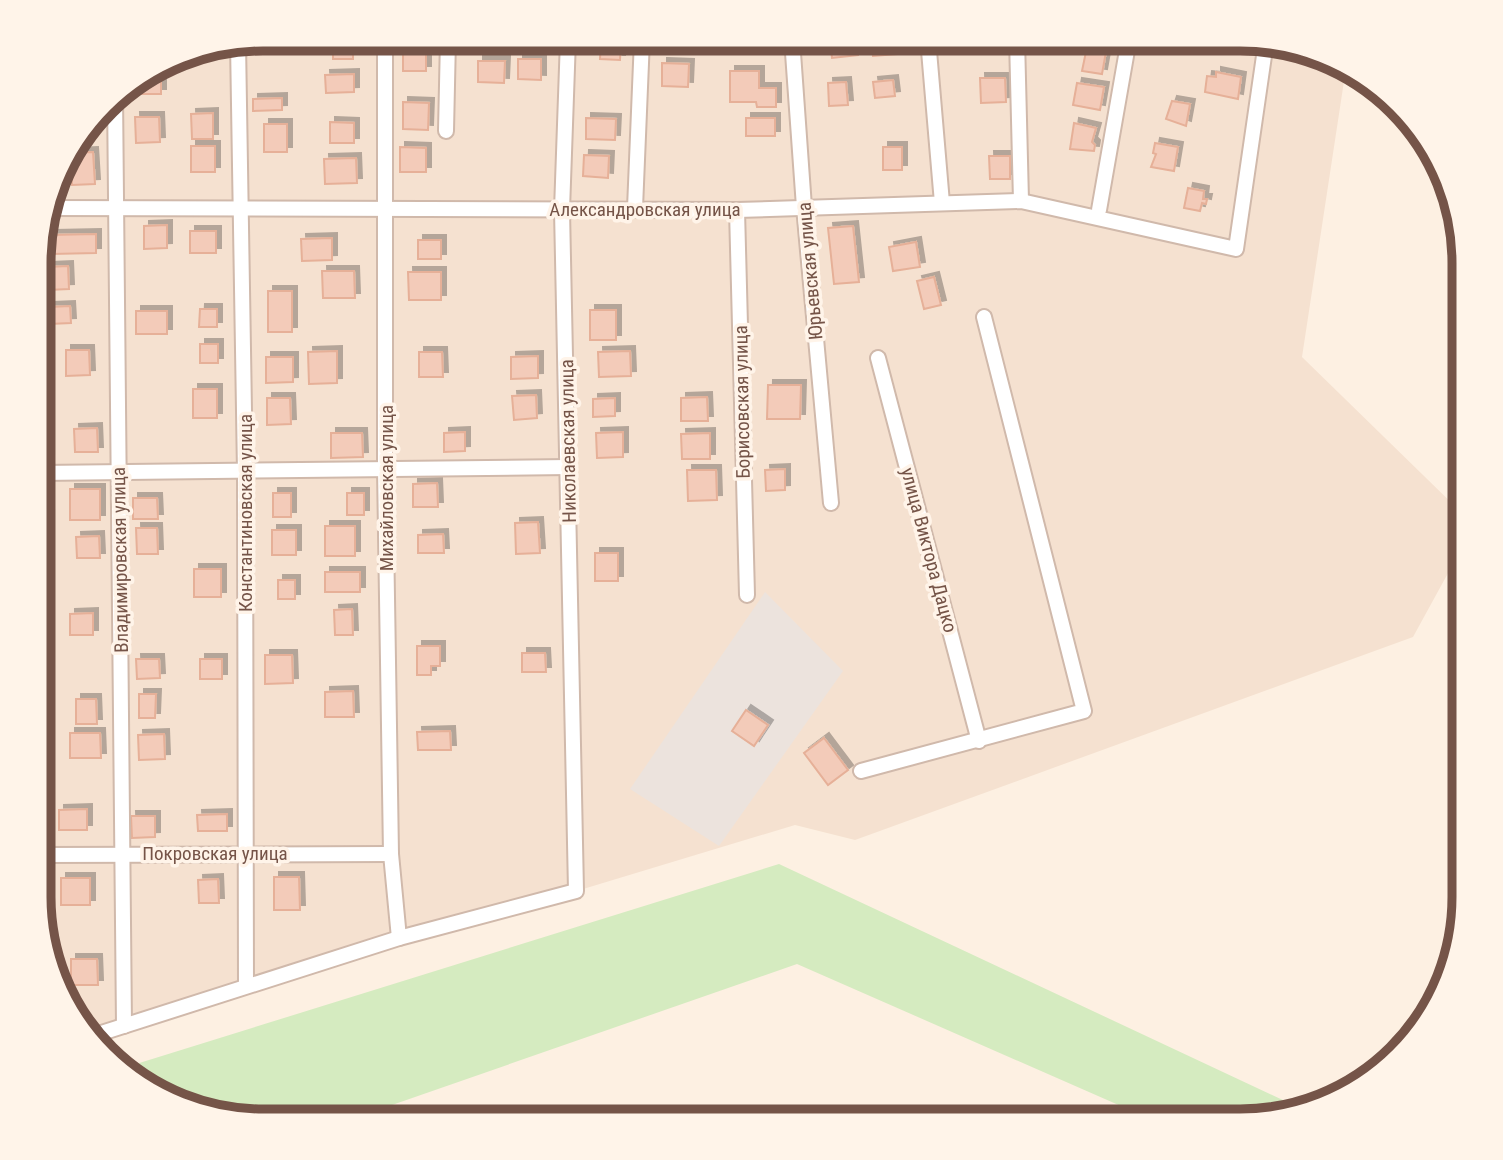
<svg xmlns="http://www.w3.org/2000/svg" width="1503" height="1160" viewBox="0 0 1503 1160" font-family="'Roboto Condensed',sans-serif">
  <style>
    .residential { fill: #f5e1d0 }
    .industrial { fill: #ece3dd }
    .green { fill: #d5ebc0 }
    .building { fill: #f3cbb9; stroke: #e6b098; stroke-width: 2; filter: url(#shadow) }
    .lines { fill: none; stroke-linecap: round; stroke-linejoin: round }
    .street-casing { stroke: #d0b9ab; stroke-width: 18 }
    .street { stroke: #fff; stroke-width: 14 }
    .labels { text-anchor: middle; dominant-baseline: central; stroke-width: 7; stroke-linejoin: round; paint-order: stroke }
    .street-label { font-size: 19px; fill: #755448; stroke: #fff4e9 }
    .rim { fill: none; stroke: #755448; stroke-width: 9 }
  </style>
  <defs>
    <filter id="shadow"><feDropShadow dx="5" dy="-5" stdDeviation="0" flood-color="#0004"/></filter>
  </defs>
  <rect width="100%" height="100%" fill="#fdf0e2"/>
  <!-- residential -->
  <path class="residential" d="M262,39H1255L1326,55L1346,68L1302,357L1464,515V544L1413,637L855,840L795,825L93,1037L61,996L39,913L40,233L68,151L115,94L190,51Z"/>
  <!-- industrial -->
  <path class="industrial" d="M765,592L843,671L719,846L630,789Z"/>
  <!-- green -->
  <path class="green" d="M779,864L1302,1109L1241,1121H1155L797,964L346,1121H248L176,1104L120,1069Z"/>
  <!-- building -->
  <g class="building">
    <rect x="333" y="39" width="20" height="20"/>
    <rect x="666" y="39" width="21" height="8"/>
    <path d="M830,39H857L858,55L832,58Z"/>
    <path d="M871,39H896L897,54L873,56Z"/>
    <path d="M1166,39H1198L1196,49L1165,45Z"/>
    <path d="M601,41H621L620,60L600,59Z"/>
    <path d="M1088,42L1107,46L1102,74L1082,71Z"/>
    <path d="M206,48V61H188V52Z"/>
    <rect x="403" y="50" width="23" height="21"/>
    <path d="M518,59H541V80L518,79Z"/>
    <path d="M478,61H505L504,83L478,82Z"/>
    <path d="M662,63L689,64L688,87L662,86Z"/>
    <path d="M161,67V94H136V82Z"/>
    <path d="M730,71H759V88H776V107H757L756,102H730Z"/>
    <path d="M1216,72L1241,77L1238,99L1205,92L1207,76L1216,77Z"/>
    <path d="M354,74V92L326,93L325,75Z"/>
    <path d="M980,78H1005L1006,102L981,103Z"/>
    <path d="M893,80L895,96L875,98L873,82Z"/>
    <path d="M846,82L848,105L829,106L828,83Z"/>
    <path d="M1077,83L1104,87L1100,110L1073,105Z"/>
    <path d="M282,98V110L253,111V99Z"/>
    <path d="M1172,101L1190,104L1186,126L1166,119Z"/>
    <path d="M403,102L429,103L428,130L403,129Z"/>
    <path d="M213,113V139H192L191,114Z"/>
    <path d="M135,117H159L160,142L136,143Z"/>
    <path d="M586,118L616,119L615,140L586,139Z"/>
    <rect x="746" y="118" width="29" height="18"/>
    <path d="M330,122L354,123V143H330Z"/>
    <path d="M1074,123L1096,128L1092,142L1095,145L1094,151L1070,149Z"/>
    <rect x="264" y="124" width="23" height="28"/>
    <path d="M89,126V145H73Z"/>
    <path d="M1155,143L1178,147L1174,171L1151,167L1156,154L1153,153Z"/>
    <rect x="191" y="146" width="24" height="26"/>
    <path d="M400,147L426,148V172H400Z"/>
    <rect x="883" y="147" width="19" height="23"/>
    <path d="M93,152L95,184L72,185L70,153Z"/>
    <path d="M584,155L609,156L608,178L583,176Z"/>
    <path d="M989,156H1010V179H990Z"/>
    <path d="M356,158L357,183L325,184L324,159Z"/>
    <path d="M1188,188L1204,191L1203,199H1207L1206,204L1202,203L1200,211L1184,208Z"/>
    <path d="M167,225V248L144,249V226Z"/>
    <path d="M853,226L859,282L834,284L828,228Z"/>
    <rect x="190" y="231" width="26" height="22"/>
    <path d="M96,234V253L51,254L50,235Z"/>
    <path d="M332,238V260L302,261L301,239Z"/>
    <rect x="418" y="240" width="23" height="19"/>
    <path d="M916,242L920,267L893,271L889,247Z"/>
    <path d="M68,266L69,289L48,290L47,267Z"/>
    <path d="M322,271H354L355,298H323Z"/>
    <path d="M408,272H441V300H409Z"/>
    <path d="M934,277L941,305L924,309L917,281Z"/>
    <rect x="268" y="291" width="24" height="41"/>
    <path d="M70,306L71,323L49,324V307Z"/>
    <path d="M200,309H217V327H199Z"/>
    <rect x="590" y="310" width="26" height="30"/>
    <rect x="136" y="311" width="31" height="23"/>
    <rect x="200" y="344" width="18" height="19"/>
    <path d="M66,350H89L90,375L66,376Z"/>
    <path d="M337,351V383L309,384L308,352Z"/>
    <path d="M630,351L631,376L599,377L598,352Z"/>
    <path d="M419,352H442L443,377H419Z"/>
    <path d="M538,356V378L511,379V357Z"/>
    <path d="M266,357H293V382L266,383Z"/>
    <path d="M768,385H801L800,419H767Z"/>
    <rect x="193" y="389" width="24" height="29"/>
    <path d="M536,395L537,418L514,420L512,396Z"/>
    <path d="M707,397L708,421H681V398Z"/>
    <path d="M267,398H290L291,424L267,425Z"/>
    <path d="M615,398V416L593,417V399Z"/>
    <path d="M97,428L98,452H75L74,429Z"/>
    <path d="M465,432V451L444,452V433Z"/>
    <path d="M623,432V457L597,458L596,433Z"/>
    <path d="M331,433H362L363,457L331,458Z"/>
    <path d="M710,433V459H682L681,434Z"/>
    <path d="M785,469V490L766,491L765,470Z"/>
    <path d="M687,470H716L717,500L688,501Z"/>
    <path d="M437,483L438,507H413V484Z"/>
    <rect x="70" y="489" width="30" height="31"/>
    <rect x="273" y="493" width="18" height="24"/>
    <rect x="347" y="493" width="17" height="22"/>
    <path d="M133,498H157L158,519H133Z"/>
    <path d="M538,522L540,553L516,554L515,523Z"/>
    <rect x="325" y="526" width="30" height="30"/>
    <path d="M136,528H157L158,554H137Z"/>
    <rect x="272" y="530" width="24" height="25"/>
    <path d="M443,534L444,553H418V535Z"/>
    <path d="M99,536L100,558H77L76,537Z"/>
    <rect x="595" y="553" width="23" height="28"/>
    <rect x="194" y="569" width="27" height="28"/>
    <rect x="325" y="572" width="35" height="20"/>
    <rect x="278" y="580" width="17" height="19"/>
    <path d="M352,609L353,635H335L334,610Z"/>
    <path d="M93,613V635H70V614Z"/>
    <path d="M417,646H440V666H431V675H417Z"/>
    <path d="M522,653H545L546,672H522Z"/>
    <path d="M265,655H292L293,683L265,684Z"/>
    <path d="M136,659H159L160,678L137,679Z"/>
    <rect x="200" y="659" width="22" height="20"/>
    <path d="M353,691L354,717H325V692Z"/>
    <path d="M139,694H156L155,718H139Z"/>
    <path d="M76,699H96L97,724H76Z"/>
    <path d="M746,710L768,725L754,746L732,731Z"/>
    <path d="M450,731L451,750H418L417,732Z"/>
    <path d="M70,733H100L101,758H70Z"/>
    <path d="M164,734L165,759L139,760L138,735Z"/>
    <path d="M824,738L848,770L828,785L804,753Z"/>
    <path d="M87,809V830H59V810Z"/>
    <path d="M227,814V831H198L197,815Z"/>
    <path d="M131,816H155V837L132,838Z"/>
    <path d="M274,877H299L300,910H274Z"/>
    <rect x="61" y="878" width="29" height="27"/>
    <path d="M218,879L219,903H199L198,880Z"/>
    <path d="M71,959H97L98,985H71Z"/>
  </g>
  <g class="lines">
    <defs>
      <g id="street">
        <path d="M385,39V469L391,854L399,938"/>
        <path d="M792,39L804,207L831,503"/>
        <path d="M928,39L942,203"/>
        <path d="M1017,39L1021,201"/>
        <path d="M238,43L245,472L246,984"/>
        <path d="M115,94L124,1026"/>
        <path d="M446,131L448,39"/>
        <path d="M49,208L737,210L1021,201L1236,249L1266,42"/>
        <path d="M635,208L642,39"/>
        <path d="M737,210L747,595"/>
        <path d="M1099,210L1129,39"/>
        <path d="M878,358L979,741"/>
        <path d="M40,473L569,467"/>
        <path d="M861,771L1084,711L984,317"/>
        <path d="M39,855L391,854"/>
        <path d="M92,1036L399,938L576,891L562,210L568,39"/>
      </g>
    </defs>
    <!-- street casing -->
    <use href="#street" class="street-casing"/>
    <!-- street -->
    <use href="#street" class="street"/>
  </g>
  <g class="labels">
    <!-- street labels -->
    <g class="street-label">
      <text x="645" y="209">Александровская улица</text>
      <text transform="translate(810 271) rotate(-95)">Юрьевская улица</text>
      <text transform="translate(742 402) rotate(-91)">Борисовская улица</text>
      <text transform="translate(568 441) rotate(-91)">Николаевская улица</text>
      <text transform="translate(386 488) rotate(-90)">Михайловская улица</text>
      <text transform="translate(245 513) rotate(-90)">Константиновская улица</text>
      <text transform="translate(929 550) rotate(75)">улица Виктора Дацко</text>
      <text transform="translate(120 560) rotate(-91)">Владимировская улица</text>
      <text x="215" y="853">Покровская улица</text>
    </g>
  </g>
  <!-- crop -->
  <path d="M0 0H1503V1160H0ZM263 51H1240A212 212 0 0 1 1452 263V897A212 212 0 0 1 1240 1109H263A212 212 0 0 1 51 897V263A212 212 0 0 1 263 51Z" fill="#fff4e9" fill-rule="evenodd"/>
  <path class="rim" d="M263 51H1240A212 212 0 0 1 1452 263V897A212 212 0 0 1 1240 1109H263A212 212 0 0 1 51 897V263A212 212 0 0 1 263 51Z"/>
</svg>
